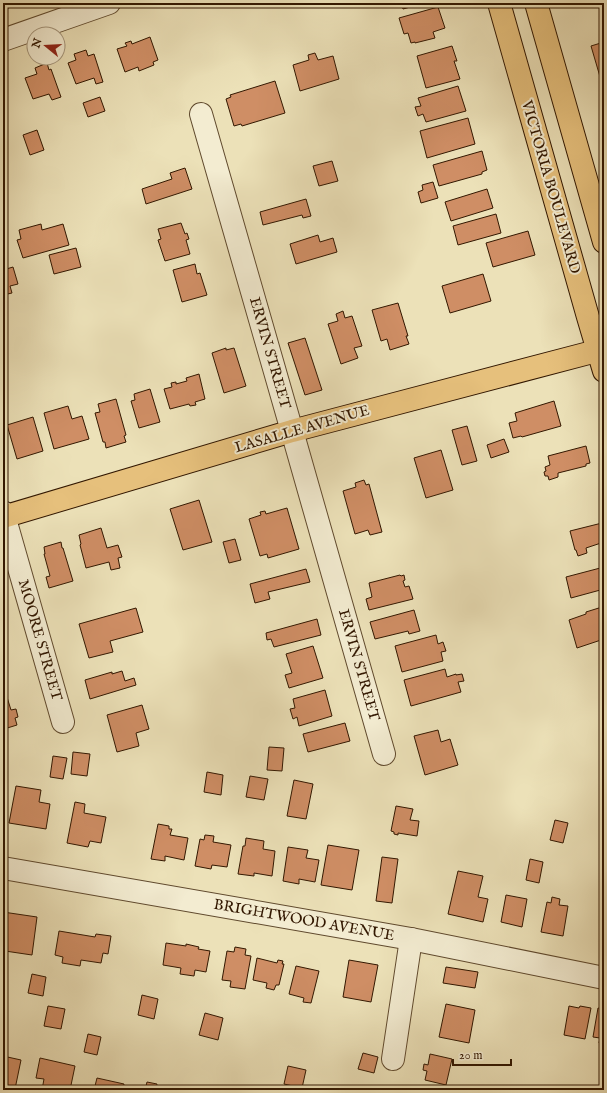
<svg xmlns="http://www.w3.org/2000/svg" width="607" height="1093" viewBox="0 0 607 1093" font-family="'IM FELL English',serif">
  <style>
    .building { fill: #cf8e65; stroke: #321700 }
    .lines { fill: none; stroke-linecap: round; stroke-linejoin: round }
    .minor-casing { stroke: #604a2e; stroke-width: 24 }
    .major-casing { stroke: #321700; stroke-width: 24 }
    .minor { stroke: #f3ecd1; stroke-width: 22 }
    .major { stroke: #e6c07c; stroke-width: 22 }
    .labels { text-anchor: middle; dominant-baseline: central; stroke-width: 4; stroke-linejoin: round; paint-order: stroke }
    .street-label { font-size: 15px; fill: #321700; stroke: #f3ecd1 }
  </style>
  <rect width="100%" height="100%" fill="#ece1b8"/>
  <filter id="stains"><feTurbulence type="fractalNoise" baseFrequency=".005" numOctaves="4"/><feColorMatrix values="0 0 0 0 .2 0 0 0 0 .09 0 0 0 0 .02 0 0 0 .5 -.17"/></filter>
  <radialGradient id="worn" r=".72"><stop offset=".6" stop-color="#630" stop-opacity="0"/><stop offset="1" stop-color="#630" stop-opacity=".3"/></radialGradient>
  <!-- building -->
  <g class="building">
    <path d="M7,3H20L21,4L8,8Z"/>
    <path d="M401,3H425L403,9Z"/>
    <path d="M438,7L445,28L433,32L435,38L415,43V42L411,43L408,33L404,34L399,18Z"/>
    <path d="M150,37L158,60L153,62L154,65L139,71L138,67L125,72L117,49L127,46L125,43L131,41L132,44Z"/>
    <path d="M604,42V87H603L591,46Z"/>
    <path d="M452,46L457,61H454L460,79L426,88L417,56Z"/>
    <path d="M86,50L88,56L94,54L103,82L96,84L94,78L76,84L68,63L76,60L74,54Z"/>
    <path d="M315,53L318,60L333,56L339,79L300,91L293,65L309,60L308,55Z"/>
    <path d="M47,63L49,70L51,69L61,97L52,100L49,94L33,99L25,78L37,74L35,68Z"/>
    <path d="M275,81L285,113L242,126L241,124L234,126L226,99L231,97L230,95Z"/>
    <path d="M458,86L466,111L426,122L423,114L418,116L415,107L421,106L418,98Z"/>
    <path d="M100,97L105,111L88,117L83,103Z"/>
    <path d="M468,118L475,144L427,158L420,131Z"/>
    <path d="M37,130L44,150L30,155L23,135Z"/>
    <path d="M482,151L487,170L482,172V174L439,186L433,165Z"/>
    <path d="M332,161L338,181L319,186L313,166Z"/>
    <path d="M185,168L192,189L146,204L142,189L172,179L170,173Z"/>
    <path d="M433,182L438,198L421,203L418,192L423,190L422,185Z"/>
    <path d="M487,189L493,208L451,221L445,202Z"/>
    <path d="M306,199L311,216L303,218L302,215L263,225L260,212Z"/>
    <path d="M496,214L501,233L458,245L453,226Z"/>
    <path d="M181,223L185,234L187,233L189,239L186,240L190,254L165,261L158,240L161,239L158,229Z"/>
    <path d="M41,224L42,230L63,224L69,245L23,258L17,240L21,239L19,230Z"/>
    <path d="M528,231L535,255L493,267L486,243Z"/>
    <path d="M318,235L320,242L333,238L337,252L296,264L290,244Z"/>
    <path d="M76,248L81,267L54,274L49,255Z"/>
    <path d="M195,264L197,274L200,273L207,295L182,302L173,270Z"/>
    <path d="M13,267L18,284L10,286L12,293L3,295V270Z"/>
    <path d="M483,274L491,301L450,313L442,286Z"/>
    <path d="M398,303L408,336H406L409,344L390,350L387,339L381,341L372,310Z"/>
    <path d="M343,311L345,318L352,316L362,346L354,348L358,358L341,364L328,324L338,321L336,314Z"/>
    <path d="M305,338L322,390L305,395L288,343Z"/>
    <path d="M226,348V350L234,348L246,386L224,393L212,353Z"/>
    <path d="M199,374L205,399L195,402L196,405L190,406L189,404L170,409L164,389L172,387L171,383L176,382V384L187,381L186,378Z"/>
    <path d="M150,389L160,422L139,428L131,401L135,400L134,394Z"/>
    <path d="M116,399L126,435L124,436L126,442L106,448L105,442H103L95,413L100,412L98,404Z"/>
    <path d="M554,401L561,426L522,437L521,436L513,438L509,423L517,421L515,413Z"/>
    <path d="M68,406L72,419L82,416L89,439L54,449L44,413Z"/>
    <path d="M33,417L43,451L17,459L7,425Z"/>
    <path d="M467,426L477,461L462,465L452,430Z"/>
    <path d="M504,439L509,452L491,458L487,445Z"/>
    <path d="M586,446L590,463L586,464V466L558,473V477L549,480L548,476H545L544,472L546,471L545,467L550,465L548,456Z"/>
    <path d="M441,450L453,490L426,498L414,458Z"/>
    <path d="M364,480L366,485L369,484L382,532L370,535L368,530L355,534L343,491L356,487L355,483Z"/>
    <path d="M199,500L212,542L183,550L170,509Z"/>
    <path d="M287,508L299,549L268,558L267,554L260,556L249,519L261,515L260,512L265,511L266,514Z"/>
    <path d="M602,523L604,529V542L586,548L587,553L578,556L576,550H575L570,531Z"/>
    <path d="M101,528L107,548L118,545L122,557L118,558L120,568L111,570L109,562L86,568L80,545L81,544L79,535Z"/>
    <path d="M235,539L241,560L229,563L223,542Z"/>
    <path d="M61,542L62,548H63L73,581L49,588L46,577L50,576L44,554H45L44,547Z"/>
    <path d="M604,567V589L571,598L566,577Z"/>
    <path d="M306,569L310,582L268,592L270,599L255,603L250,584Z"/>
    <path d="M400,575L401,576L404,575L405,580L403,581L405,587L409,586L413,599L369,610L366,599L372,597L369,583Z"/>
    <path d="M602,607L604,610V639L577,648L569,620L586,614V612Z"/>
    <path d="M136,608L143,632L110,641L113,652L89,658L79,624Z"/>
    <path d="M414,610L420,631L409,634L408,631L375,639L370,622Z"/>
    <path d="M317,619L321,635L274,647L271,639L267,640L266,633Z"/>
    <path d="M436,635L438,644L443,642L446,651L441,652L443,661L402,672L395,646Z"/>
    <path d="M313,646L323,678L289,688L285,675L292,673L286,654Z"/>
    <path d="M445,669L447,677L456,674V675L462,674L464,681L458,682L461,692L411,706L404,680Z"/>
    <path d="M122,671L125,681L134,678L136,685L90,699L85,680L112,672V674Z"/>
    <path d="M325,690L332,716L299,726L297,717L293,719L290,709L295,708L293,699Z"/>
    <path d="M6,694L11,710L16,709L18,717L15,718L17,725L4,729L5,734L3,735V695Z"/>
    <path d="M142,705L149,729L136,733L139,746L117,752L107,715Z"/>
    <path d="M345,723L350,741L308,752L303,734Z"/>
    <path d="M438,730L441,742L450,739L458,765L425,775L414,736Z"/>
    <path d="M269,747L284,748L282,771L267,770Z"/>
    <path d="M73,752L90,754L87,776L71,774Z"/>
    <path d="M53,756L67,758L63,779L50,777Z"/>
    <path d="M207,772L223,775L221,795L204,792Z"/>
    <path d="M250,776L268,779L264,800L246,797Z"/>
    <path d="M294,780L313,784L306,819L287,816Z"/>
    <path d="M16,786L41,790L39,802L50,804L46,829L9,823Z"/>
    <path d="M75,802L85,804L84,813L106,817L101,843L90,841L88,847L67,843Z"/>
    <path d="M396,806L413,809L410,820L419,821L417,836L398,833V835L394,834V832L391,831Z"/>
    <path d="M555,820L568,823L563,843L550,840Z"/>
    <path d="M158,824L169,826V829H172L170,835L188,838L184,860L165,856V861L151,859Z"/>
    <path d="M205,835L214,836L213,842L231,845L227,867L212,865L211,869L195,866L200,839L204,840Z"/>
    <path d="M246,838L264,841L263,849L275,851L272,876L254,873V876L238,874L243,846H245Z"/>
    <path d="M328,845L359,850L352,890L321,885Z"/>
    <path d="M288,847L308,850L306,858L319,860L315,882L299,879V884L283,881Z"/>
    <path d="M382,857L398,859L392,903L376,901Z"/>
    <path d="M530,859L543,862L539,883L526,880Z"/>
    <path d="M458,871L483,876L478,897L488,899L483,922L448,914Z"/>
    <path d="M506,895L527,899L522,927L501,922Z"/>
    <path d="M552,897L560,899L559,905L568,906L563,936L541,932L547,902L551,903Z"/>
    <path d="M3,912L37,917L32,955L5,951L7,938L3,937Z"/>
    <path d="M59,931L95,937L96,934L111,936L108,954L103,953L101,963L81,960L80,966L62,963L63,957L55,955Z"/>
    <path d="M166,943L186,946V944L199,947L198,949L210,951L206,972L195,970L194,976L180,974L181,968L163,965Z"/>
    <path d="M235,947L246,949L245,955L251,956L245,989L230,987L231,981L222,980L227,951L234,952Z"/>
    <path d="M257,958L277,963L278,960L283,961L282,964H284L279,985H276L274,990L266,988L267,983L253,980Z"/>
    <path d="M349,960L378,965L371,1002L343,997Z"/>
    <path d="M296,966L319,971L311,1003L303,1002L304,998L289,994Z"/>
    <path d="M446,967L478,972L475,988L443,983Z"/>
    <path d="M32,974L46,977L43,996L28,993Z"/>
    <path d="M142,995L158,999L154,1019L138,1015Z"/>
    <path d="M446,1004L475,1010L469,1043L439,1037Z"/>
    <path d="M48,1006L65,1009L61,1029L44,1026Z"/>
    <path d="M569,1006L579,1008L580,1006L591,1008L585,1039L564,1035Z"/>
    <path d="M598,1008L604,1009V1044L599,1043L600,1038L593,1037Z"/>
    <path d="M205,1013L223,1018L218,1040L199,1035Z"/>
    <path d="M88,1034L101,1037L97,1055L84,1052Z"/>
    <path d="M363,1053L378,1057L374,1073L358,1069Z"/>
    <path d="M430,1054L452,1059L446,1085L425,1080L427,1071L423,1070L424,1064L428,1065Z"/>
    <path d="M3,1056L21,1060L15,1089L3,1086Z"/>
    <path d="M40,1058L75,1066L70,1090H42L44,1079L36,1078Z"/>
    <path d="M288,1066L306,1070L302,1088L284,1084Z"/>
    <path d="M97,1078L124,1084L123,1090H94Z"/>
    <path d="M147,1082L157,1084L156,1090H145Z"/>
  </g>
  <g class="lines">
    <defs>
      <g id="minor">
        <path d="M3,40L109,3"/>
        <path d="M201,114L292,431L384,754"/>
        <path d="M3,512L63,722"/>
        <path d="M3,868L411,939L604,978"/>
        <path d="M393,1059L411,939"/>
      </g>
      <g id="major">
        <path d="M499,3L588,317L604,371"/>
        <path d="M536,3L604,242"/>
        <path d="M3,517L292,431L604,349"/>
      </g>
    </defs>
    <!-- minor casing -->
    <use href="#minor" class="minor-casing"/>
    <!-- major casing -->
    <use href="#major" class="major-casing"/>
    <!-- minor -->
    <use href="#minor" class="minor"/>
    <!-- major -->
    <use href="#major" class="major"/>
  </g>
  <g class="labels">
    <!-- street labels -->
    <g class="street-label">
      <text transform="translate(551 187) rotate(74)">VICTORIA BOULEVARD</text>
      <text transform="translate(270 353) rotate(74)">ERVIN STREET</text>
      <text transform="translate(302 429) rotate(-16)">LASALLE AVENUE</text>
      <text transform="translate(40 640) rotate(74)">MOORE STREET</text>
      <text transform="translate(359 665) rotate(74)">ERVIN STREET</text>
      <text transform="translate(304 920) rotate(10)">BRIGHTWOOD AVENUE</text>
    </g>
  </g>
  <!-- margin -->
  <rect width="607" height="1093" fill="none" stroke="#ece1b8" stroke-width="16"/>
  <rect x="4" y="4" width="599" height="1085" fill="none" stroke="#321700" stroke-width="2"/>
  <rect x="8" y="8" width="591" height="1077" fill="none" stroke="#321700"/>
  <!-- north arrow -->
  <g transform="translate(46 46) rotate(288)"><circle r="19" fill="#f3ecd1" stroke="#a6977d"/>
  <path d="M0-3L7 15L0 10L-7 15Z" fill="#8f2418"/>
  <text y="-6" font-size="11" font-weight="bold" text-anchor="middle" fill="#321700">N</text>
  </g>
  <!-- scale -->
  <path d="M453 1059v6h58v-6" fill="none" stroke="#321700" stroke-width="2"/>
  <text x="459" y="1059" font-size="12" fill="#321700" stroke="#f3ecd1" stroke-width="3" paint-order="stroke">20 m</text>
  <rect width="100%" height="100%" filter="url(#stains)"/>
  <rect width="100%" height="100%" fill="url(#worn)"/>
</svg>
